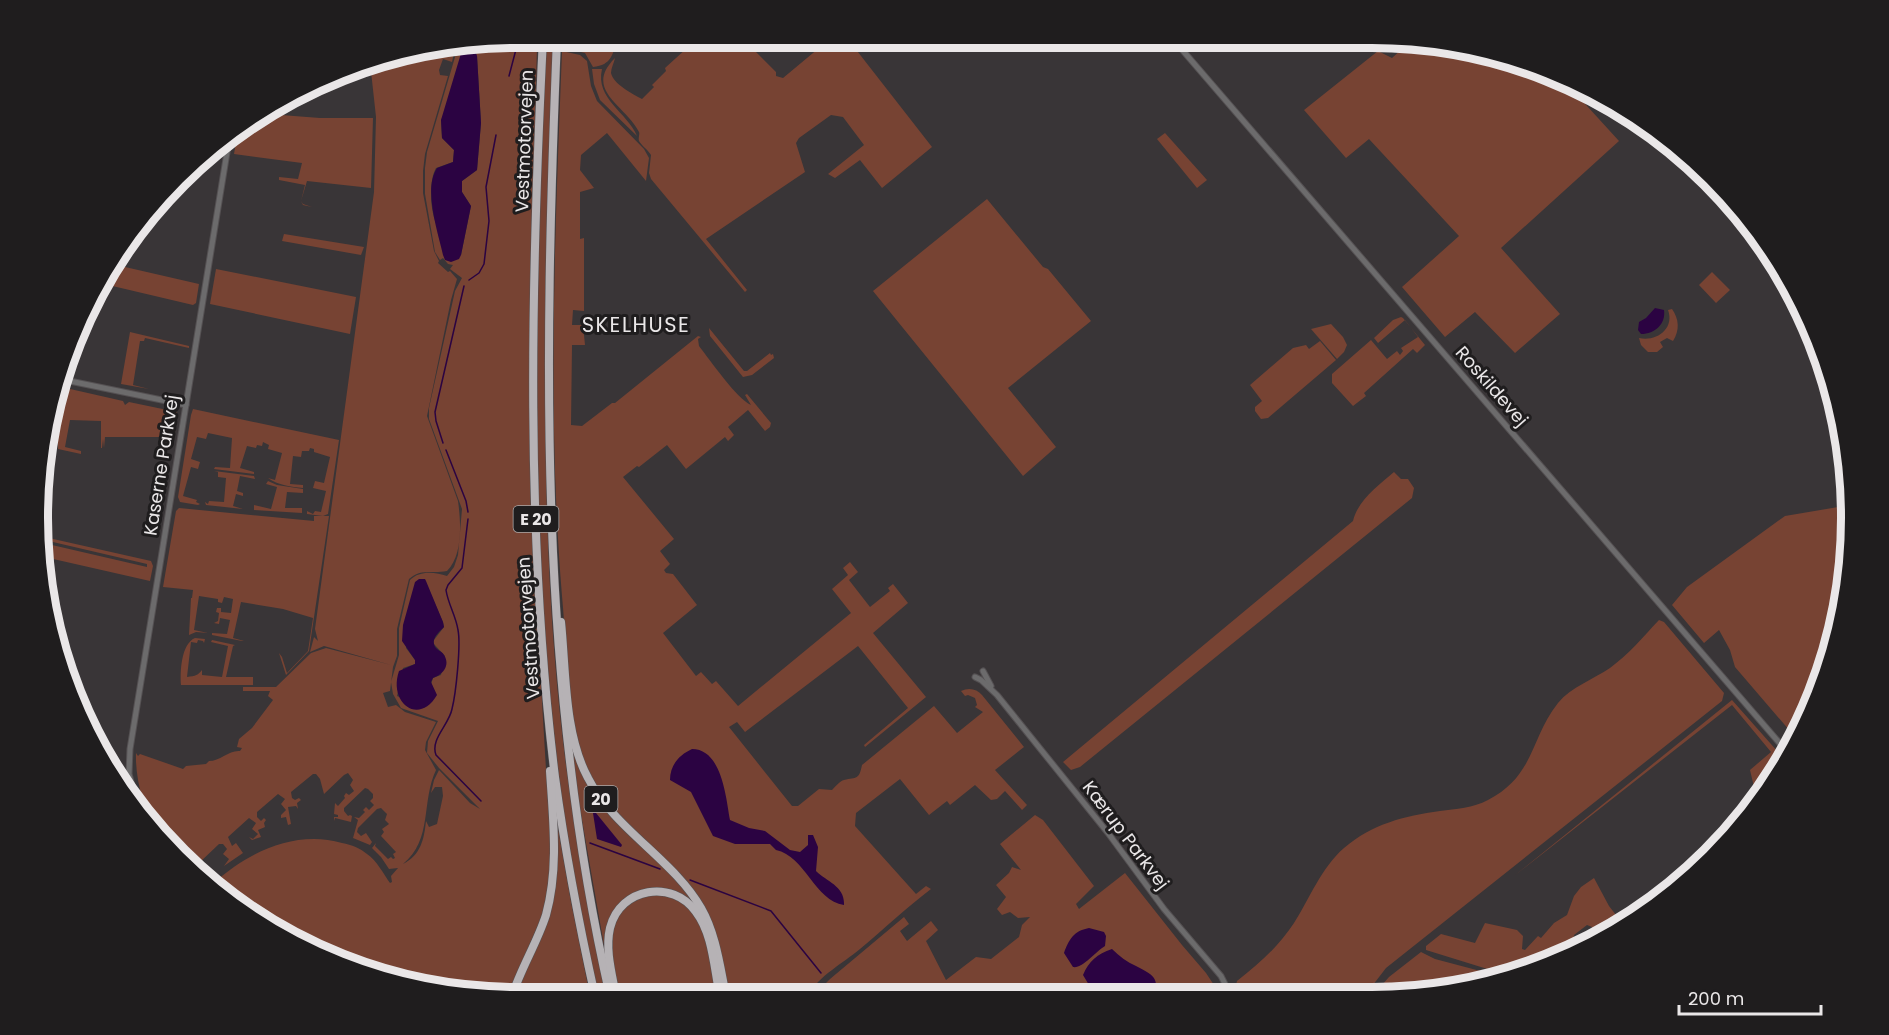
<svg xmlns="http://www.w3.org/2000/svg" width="1889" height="1035" viewBox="0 0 1889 1035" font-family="Poppins,sans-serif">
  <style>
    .green { fill: #774333; fill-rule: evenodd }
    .water { fill: #2b0342 }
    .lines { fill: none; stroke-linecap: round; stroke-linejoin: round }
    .stream { stroke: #2b0342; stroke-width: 1.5 }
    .tertiary-casing { stroke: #555153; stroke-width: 7 }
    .motorway-casing { stroke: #555153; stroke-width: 9 }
    .tertiary { stroke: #6c6b6c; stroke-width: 5 }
    .motorway { stroke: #b6b2b5; stroke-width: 8 }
    .labels { text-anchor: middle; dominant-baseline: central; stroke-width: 6; stroke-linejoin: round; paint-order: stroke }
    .shield { fill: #1f1d1e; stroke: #adaaab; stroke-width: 1.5 }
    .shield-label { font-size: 16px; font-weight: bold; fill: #eae7e8 }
    .street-label { font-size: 18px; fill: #eae7e8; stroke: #1f1d1e }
    .quarter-label { font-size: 21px; letter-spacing: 1.5px; fill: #eae7e8; stroke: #1f1d1e }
    .rim { fill: none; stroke: #eae7e8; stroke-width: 8 }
  </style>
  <rect width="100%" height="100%" fill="#393537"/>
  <!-- green -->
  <g class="green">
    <path d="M562,38H617C613,54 612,65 593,67L585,53L561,47Z"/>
    <path d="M698,38H726L740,51L747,43L776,72V76L783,78L831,38H847L932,147L882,188L860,160L835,178L828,174L864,145L843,117L831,115L799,138L796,143L805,172L706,239L747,290L745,292L651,179L649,173L651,155C649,151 641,145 639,141C638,138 640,134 639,132C625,105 583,90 615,58C614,63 611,68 611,73C613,84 633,94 642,99L654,87L652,85L666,71L665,68Z"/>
    <path d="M509,39L537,46L529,359L531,516L551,854L550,877L542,916L507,996H494L493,994L477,995L393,981L278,933L215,882C250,851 296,830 342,843C352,845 360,848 367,854C377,861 383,873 390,883L392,882L391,876L398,868L389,869L381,857L372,848L376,843L375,846L388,859L391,857L393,859L395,858L393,854L396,852L381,836L384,832L382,829L389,824L385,820L387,814L381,808L377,809L358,828L357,832L361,836L366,833L372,842L370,845L353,838L358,820L354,817L359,818L365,812L363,810L366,807L369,810L374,805L370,801L373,798V794L368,789L365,788L344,808V811L348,816L350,815L352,816L351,822L335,818L334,821V817H338V815L334,814L335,803L338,806L345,798L344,796L346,793L349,795L354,791L350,785L353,780L348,773L344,775L324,794L320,779L316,774H313L291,792L292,798L295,800L299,798L301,800L297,803L298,809L296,806L288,807L291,824L288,825L286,817L281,818V815L286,810L281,804L285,799L278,794L257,812V817L261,821L264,818L266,820L264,823L265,827L258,830L261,837L252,840L249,837L253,839L258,834L252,829L256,823L249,818L228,837L232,846L236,843L243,853L224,866L229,859L223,854L227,849L223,844H219L198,864L203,871L206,872L204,873C193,864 164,845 158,834C144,812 135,779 136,753L138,756L140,754L183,769L186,766L206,764L209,761C220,761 229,750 240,751L242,748L237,747L239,739L252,728L273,700L268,696L270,691H243V687H276L311,653L326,648L391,665L324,646L310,652L314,637L318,641L315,629L374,192L376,117L370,62L455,48L452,62L443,59L439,70L440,75L448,76L425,154L423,171V193L434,251L439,261L438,263L448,272L450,271L457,279L451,300L427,416L458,501C461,522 463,555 447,571C432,574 421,568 409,579L397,629V656L393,667L390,691L383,693L388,707L396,705L405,712L436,722L426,742L425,750L436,770C421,801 433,840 403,864C421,855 424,839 426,821L429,827L437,824L443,796L442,787H435L431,793L434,780L439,770L470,803L480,809L439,768L427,753L428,741L438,721L401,708L393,694L391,682L399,655V628L410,580C420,570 435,572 447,576L454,567L458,555L462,509L429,419V408L455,291L462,278L450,269L453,265L448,264L443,258L440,260L435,252L425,194V168L427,152L458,47ZM477,56L481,123L477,170L462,181V192L471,206L461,255C454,247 446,238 439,229C430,216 428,182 436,168L453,162L454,150L442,138L441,120ZM424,579L443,622L444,627L434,640V644L445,656L441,675L433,678L424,708L397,696L403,668L415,664V660L406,648Z"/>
    <path d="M1412,40L1496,54L1567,84L1619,141L1501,248L1560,314L1515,353L1475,312L1445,337L1402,287L1459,236L1369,139L1346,158L1304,110L1378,51L1392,58Z"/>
    <path d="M545,47L553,49C549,252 538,457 555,661C564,774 583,885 606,996H598C577,903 561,808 552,712C529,492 537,268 545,47Z"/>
    <path d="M562,51L580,55L587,61L591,86L597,101L644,149L649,158L646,181L607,133L581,155L580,170L594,188L580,192V239L584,238V311L573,310L572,325H583L585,345H572L571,425L582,426L612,403H615L698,336L701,337L698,339L699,346C710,360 737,399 751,405L745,395L747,394L771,423L770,427L765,431L748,410L728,427L734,435L728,441L725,437L686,469L667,445L639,467L637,466L623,477L674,539L660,551L670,564L664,570L666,573L673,574L697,605L663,633L696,676L701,672L712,684L716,681L738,706L851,613L832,589L848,575L843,568L850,562L858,572L849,580L870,607L890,591L888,588L893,584L908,603L873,633L926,697L865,747L864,745L908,708L858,646L745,732L737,722L729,727L792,806H798L819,789L832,790C835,787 840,781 844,780C857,777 859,780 862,765L934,706L957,733L983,712L975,707L977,705L975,698L968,695L965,696L961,691C969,687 977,689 982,695L1024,747L995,770L1027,805L1022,810L1005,791L997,799L991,800L975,785L950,805L947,801L929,815L900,779L856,813L855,826L916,894L926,886L931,889C906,908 885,928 860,949C842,964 820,975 808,995L730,996C723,964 719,928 701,901C669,853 601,816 583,759C567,708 567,650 562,596C547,415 555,232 562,51Z"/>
    <path d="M592,69H602C595,99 627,112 637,136L600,100L594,84Z"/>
    <path d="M268,114L320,118H373L371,188L307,181L301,201L303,204L312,207L303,205L301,201L305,185L279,180V177L298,179L302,163L234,154L238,130Z"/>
    <path d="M1165,133L1207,180L1197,188L1157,139Z"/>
    <path d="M987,199L1043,267L1048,269L1091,321L1008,388L1056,447L1023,476L873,291Z"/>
    <path d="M284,234L364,247L361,255L282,241Z"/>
    <path d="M112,264L199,284L196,303L193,305L104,284Z"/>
    <path d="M216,269L356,297L350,334L210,304Z"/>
    <path d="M1712,272L1730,290L1716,303L1699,285Z"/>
    <path d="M1672,309C1679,319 1680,330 1673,341L1667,338L1660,342L1663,347L1657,352H1648L1641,345L1639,338C1656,342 1675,329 1668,310Z"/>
    <path d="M1401,317L1403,318L1425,345L1417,353L1413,349L1364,393L1366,396L1353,406L1332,383V374L1371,340L1387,359L1397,351L1400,355L1403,351L1401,348L1418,337L1405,320L1378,343L1374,338L1393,320Z"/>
    <path d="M1331,324L1343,337L1347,345L1344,352L1337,359L1311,329Z"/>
    <path d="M709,328L744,371H747L770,353L771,355L773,354L774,358L752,375L743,377L710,336Z"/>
    <path d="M130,332L189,346V348L145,338L144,341H140L133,385L149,389L121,384Z"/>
    <path d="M1320,341L1336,360L1268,418L1261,419L1255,411V407L1262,401L1250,385L1293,348L1306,345L1309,349Z"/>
    <path d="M57,386L123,401L125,405L129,402L177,412L173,439L167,437H105L104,448L103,439L102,448H91H101V421L70,420L65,447L81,451V454L58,449V409L52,408L54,394Z"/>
    <path d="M193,409L339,440L328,514L323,516L307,514V511L313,514L315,511L321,512L326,491L313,488L315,481L324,483L330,457L314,452V449L310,448L309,451H302L301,457L293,456L290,484L303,485V488C291,487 278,485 268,478L275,480L282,453L268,449L269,445L263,442L262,446L257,445L256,448L247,446L240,468L254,472V474L214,469L215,467L230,468L232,438L208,433L206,439L197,437L191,459L200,462L198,469L191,467L183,496L197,500L196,502L200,504L198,505L180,502L178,497L191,415Z"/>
    <path d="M214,471L254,476L255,479L240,476L237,491L243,493V496L236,494L233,506L243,509L206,505L205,502L208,504L209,501L224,502L226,478L218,477V472Z"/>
    <path d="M1394,472L1401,479H1408L1414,488L1412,498L1080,767L1071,770L1063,762L1353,521C1358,500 1378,486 1394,472Z"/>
    <path d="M268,481L277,485L303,489V493L287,492L285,508H302V513L254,510V505L271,509L277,487L266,484Z"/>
    <path d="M1850,505L1847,580L1826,671L1796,738L1735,667L1730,650L1719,630L1704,643L1672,605L1687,587L1785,516Z"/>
    <path d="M179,508L314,521V516H329L309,651L286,675L279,653L282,657L287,673L308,651L313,618L283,609L241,602L233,638L244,641H242L212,635V633L227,634L230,620L220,618L219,624L214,623L218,621L219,613L216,612L217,608H221V612L231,613L233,599L224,597L222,603L218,602V599L199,596L194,630L208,633L196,632L189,635L191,598H192L193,590L163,587L176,511Z"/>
    <path d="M40,536L151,561L153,566L150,581L40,556L39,542L147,567V564L40,539Z"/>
    <path d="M1659,620L1664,622L1724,693L1722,701L1386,968L1366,994H1238L1236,985L1237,981C1259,964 1279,946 1294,923C1310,898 1321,868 1344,848C1372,824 1404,816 1440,811C1456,809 1473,808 1488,800C1535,776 1530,738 1558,703C1571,687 1594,679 1610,668C1629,654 1643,637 1659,620Z"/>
    <path d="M195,638L205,639L204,643L203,641L198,640L197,643L191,642L187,677C196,676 198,675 202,670V675L222,677L228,646L211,642L212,640L235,645L233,646L226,677H253V685H181C180,672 181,644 195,638Z"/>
    <path d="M1732,700L1785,760L1760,792L1754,787L1750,770L1771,752L1732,705L1514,876Z"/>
    <path d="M571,738L587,782L692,897L709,937L692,904L652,889C640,896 624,902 614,912C601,924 607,952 608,968L579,803Z"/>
    <path d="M1035,815L1043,820L1094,886L1076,904L1079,909L1125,873L1182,945L1206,973L1220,994L826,995L822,987L830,979L904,917L909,924L900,931L907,941L931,921L938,930L926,941L946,980L976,957L991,959L1019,937L1022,925L1030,917L1018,918L1010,912L1002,915L997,909L1006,897L996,885L1009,873L1012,867L1021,870L1000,844Z"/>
    <path d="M556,817L571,902L590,996H514L547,918Z"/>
    <path d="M1594,878L1609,906L1623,924L1592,939L1589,934L1592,927L1587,925L1574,935L1573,943L1576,947L1526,972L1510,976L1426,950V946L1441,934L1475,943L1485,923L1517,930L1523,936L1522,949L1525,950L1538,936L1541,938L1554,923L1567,915L1574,896L1581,887Z"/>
    <path d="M658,895C664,896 671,896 677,899C708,916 710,965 717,996H619C612,954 598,899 658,895Z"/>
    <path d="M1421,952L1435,959L1503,977L1434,993L1374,994L1389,977Z"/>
  </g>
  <!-- water -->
  <g class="water">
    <path d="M468,46L475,50L477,56L481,123L477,170L462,181V192L471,206L461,255L459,259L451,262L445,260L443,255C438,232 423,189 437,168L453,162L454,150L442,138L441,120L462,50Z"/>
    <path d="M1655,308L1664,310C1666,324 1655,334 1641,334L1638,330L1639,322L1646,318Z"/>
    <path d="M419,579H425L426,581L443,622L444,627C440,631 432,638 434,644C435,650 441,650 444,655C451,666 442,675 433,678L431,682L437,695C419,726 388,703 399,671L415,664V660L402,641L403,625L415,582Z"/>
    <path d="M692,749C722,749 726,798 730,820L749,828L765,831L790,850L800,852L808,845V835H813L818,847L816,871C827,882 845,886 844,905C815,901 805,856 776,850L770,844H735L713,836L691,792L670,780C670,765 679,755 692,749Z"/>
    <path d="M593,813H596L622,845L621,847L597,839Z"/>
    <path d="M1089,928L1104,932L1106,936L1105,946C1095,952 1082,969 1073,967L1064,953C1069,940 1073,931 1089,928Z"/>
    <path d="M1112,949C1119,956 1127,962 1136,966C1149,973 1161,977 1154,994L1099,995L1092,990L1083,975C1089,961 1097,954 1112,949Z"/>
  </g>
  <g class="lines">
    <!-- stream -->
    <g class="stream">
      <path d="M509,76L519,38"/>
      <path d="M469,280L479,273L484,264L489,221L486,187L496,135"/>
      <path d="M443,443L436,421L435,412L464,286"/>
      <path d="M446,450L466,501L468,512"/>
      <path d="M468,519L462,568L448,585L446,590C448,604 456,616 458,630C461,645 456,693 452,709C449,725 430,739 436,755L481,801"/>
      <path d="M590,843L660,869"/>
      <path d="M690,880L771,911L821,973"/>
    </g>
    <defs>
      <g id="tertiary">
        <path d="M1172,38L1789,754"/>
        <path d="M1178,45L1184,38"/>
        <path d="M60,379L186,405"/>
        <path d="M983,671L991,686"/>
        <path d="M975,677L981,680L997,695L1108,833L1164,909L1221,976L1230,994"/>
        <path d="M136,801L129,774L130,749L230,134"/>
      </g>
      <g id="motorway">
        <path d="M543,38C531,281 525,535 555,777C565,851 579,924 595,996"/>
        <path d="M557,38C544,358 538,682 610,996"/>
        <path d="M561,622C566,671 564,734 588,778C614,829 674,860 701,908C716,934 720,967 726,996"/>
        <path d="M512,996C521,968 537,943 546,915C559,868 553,819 550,771"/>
        <path d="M616,996C612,974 605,950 610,928C620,887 673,879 696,912C713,934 714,969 720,996"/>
      </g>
    </defs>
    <!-- tertiary casing -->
    <use href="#tertiary" class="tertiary-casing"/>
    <!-- motorway casing -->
    <use href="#motorway" class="motorway-casing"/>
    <!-- tertiary -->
    <use href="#tertiary" class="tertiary"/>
    <!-- motorway -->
    <use href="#motorway" class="motorway"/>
  </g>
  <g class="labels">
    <!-- shield labels -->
    <g class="shield">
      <rect x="513.5" y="506" width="45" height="26" rx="4.5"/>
      <rect x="584.5" y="786" width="33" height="26" rx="4.5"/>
    </g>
    <g class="shield-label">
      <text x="536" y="519">E 20</text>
      <text x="601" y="799">20</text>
    </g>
    <!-- street labels -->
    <g class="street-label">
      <text transform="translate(524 141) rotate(-88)">Vestmotorvejen</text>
      <text transform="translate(1492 386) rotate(49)">Roskildevej</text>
      <text transform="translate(161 465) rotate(-81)">Kaserne Parkvej</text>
      <text transform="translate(528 628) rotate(-94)">Vestmotorvejen</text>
      <text transform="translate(1126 835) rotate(53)">Kærup Parkvej</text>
    </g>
    <!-- quarter labels -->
    <g class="quarter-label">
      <text x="636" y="324">SKELHUSE</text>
    </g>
  </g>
  <!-- crop -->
  <path d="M0 0H1889V1035H0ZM517 48H1372A469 469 0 0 1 1841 517V518A469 469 0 0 1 1372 987H517A469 469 0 0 1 48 518V517A469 469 0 0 1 517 48Z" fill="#1f1d1e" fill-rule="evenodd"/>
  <path class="rim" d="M517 48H1372A469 469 0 0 1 1841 517V518A469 469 0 0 1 1372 987H517A469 469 0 0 1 48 518V517A469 469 0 0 1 517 48Z"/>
  <!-- scale -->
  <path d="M1679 1005v9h142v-9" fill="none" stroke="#eae7e8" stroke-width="3"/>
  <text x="1688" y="1005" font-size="18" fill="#eae7e8" stroke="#1f1d1e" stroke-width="4.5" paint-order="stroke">200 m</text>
</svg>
